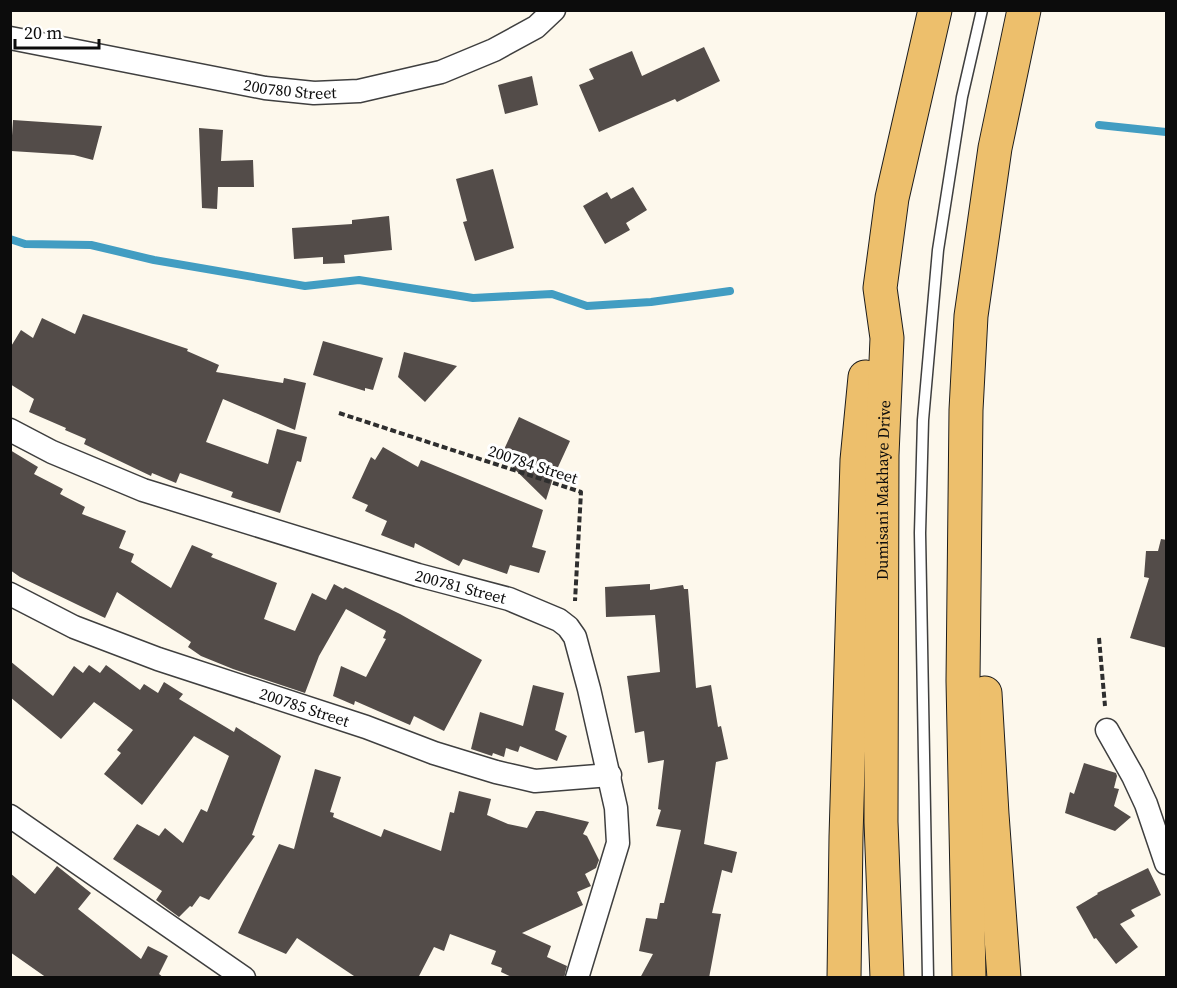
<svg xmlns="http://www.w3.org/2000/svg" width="1177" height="988" viewBox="0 0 1177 988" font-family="'Source Serif 4',serif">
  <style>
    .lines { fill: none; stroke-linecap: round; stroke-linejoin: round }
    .stream { stroke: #429dc2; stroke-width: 8 }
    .building { fill: #534c49 }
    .lane-casing { stroke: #3f3f3f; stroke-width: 13 }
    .street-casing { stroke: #3f3f3f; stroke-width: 25 }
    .primary-casing { stroke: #1d1d1d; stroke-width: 35 }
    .path { stroke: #2e2e2e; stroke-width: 4; stroke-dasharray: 6 3; stroke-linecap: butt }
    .lane { stroke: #fff; stroke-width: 10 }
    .street { stroke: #fff; stroke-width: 22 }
    .primary { stroke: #edbf6c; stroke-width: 33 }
    .labels { text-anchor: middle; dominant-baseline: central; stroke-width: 6; stroke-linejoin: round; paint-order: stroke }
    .street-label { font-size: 16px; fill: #0c0c0c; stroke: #fff }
  </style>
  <rect width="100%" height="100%" fill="#fdf8ec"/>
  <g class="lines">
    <!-- stream -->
    <g class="stream">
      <path d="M1099,125L1166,132"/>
      <path d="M10,239L25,244L91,245L154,260L305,286L359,280L473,298L552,294L587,306L651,302L730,291"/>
    </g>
  </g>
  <!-- building -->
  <g class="building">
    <path d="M704,47L720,81L677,102L675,99L599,132L579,85L594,79L589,69L632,51L642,76Z"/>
    <path d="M532,76L538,105L505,114L498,85Z"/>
    <path d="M13,120L102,126L93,160L74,155L11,151Z"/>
    <path d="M199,128L223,130L221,161L253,160L254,187H218L217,209L202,208Z"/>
    <path d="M493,169L514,248L475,261L463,222L467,221L456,179Z"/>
    <path d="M633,187L647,210L626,223L630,230L605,244L583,206L607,192L611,199Z"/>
    <path d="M389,216L392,250L344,255L345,263L323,264V257L294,259L292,228L352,224V220Z"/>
    <path d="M83,314L188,349L187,351L219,365L216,372L283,383L284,378L306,383L295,430L223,399L206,442L268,464L277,429L307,437L301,462L297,461L280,513L231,497L233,492L180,473L176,483L152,473L151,476L84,444L86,439L65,430L66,428L29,412L34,399L10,384V348L21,330L33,338L42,318L75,334Z"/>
    <path d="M323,341L383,358L373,390L365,388V391L313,375Z"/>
    <path d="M404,352L457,366L425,402L398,377Z"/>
    <path d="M519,417L570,441L553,478L546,500L501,456Z"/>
    <path d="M383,447L418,467L421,460L543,510L532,547L546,551L539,573L510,565L507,574L463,559L459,566L415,543L414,548L381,535L387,521L365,511L368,505L352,498L371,457L375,460Z"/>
    <path d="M10,450L38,467L34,474L63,489L60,494L85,507L82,514L126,531L119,548L134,554L131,562L171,588L192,545L213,554L211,557L277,583L264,619L295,631L312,593L326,600L334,584L343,589L345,587L400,614L482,660L444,731L414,716L410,725L355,701L354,705L333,696L341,666L366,677L386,639L383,638L386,631L346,609L319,656L305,693L233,669L201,656L188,647L191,642L117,592L105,618L20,577L10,570Z"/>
    <path d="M1161,539L1167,540V648L1130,638L1149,578L1144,577L1146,551H1158Z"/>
    <path d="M650,584V590L683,585L684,589H688L696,688L711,685L718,727L721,726L728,759L716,762L704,844L737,852L732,873L722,870L712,913L721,914L709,978H640L653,954L639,951L646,918L657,919L660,903H664L681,830L656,826L661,810L658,809L664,760L648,763L644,731L635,733L627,676L660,672L655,615L606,617L605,587Z"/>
    <path d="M10,661L53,696L74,666L83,673L89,665L100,673L106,665L140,690L144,684L158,693L164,682L183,694L179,699L234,732L236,727L281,756L252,835L255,836L209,900L200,896L192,907L190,906L179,917L156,900L162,891L113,859L137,824L159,836L165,828L183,843L201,809L207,812L229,756L194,736L142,805L104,774L121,753L117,750L133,730L94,702L61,739L10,697Z"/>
    <path d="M533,685L564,693L555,730L567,736L557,761L520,746L518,752L506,748L504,757L493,753L492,756L471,749L480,712L523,726Z"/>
    <path d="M1084,763L1116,773L1117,776L1114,788L1119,789L1114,806L1131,817L1115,831L1065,813L1070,792L1074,794Z"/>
    <path d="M315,769L341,777L330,812L334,813L333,817L381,837L384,829L441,851L450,812L454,813L459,791L491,799L487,815L508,824L527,828L536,811H543L589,822L583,834L587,836L599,860L596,868L585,874L591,886L577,892L583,905L522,933L551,946L547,957L567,966L564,978H514L501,972L502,968L491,964L496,951L450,934L444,951L434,947L418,978H357L297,938L286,954L238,933L279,844L294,849Z"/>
    <path d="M57,866L91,893L78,909L141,959L148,946L168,956L159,974L164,978H47L10,952V873L35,894Z"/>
    <path d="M1148,868L1161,895L1131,910L1135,916L1120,924L1138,947L1116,964L1096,938L1094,939L1076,907L1098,894L1097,893Z"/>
  </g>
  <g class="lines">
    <defs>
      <path id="lane" d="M928,978L920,533L923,420L938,250L962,97L982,10"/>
      <g id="street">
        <path id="s1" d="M10,38L265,88L314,93L359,91L441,72L494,50L536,27L554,10"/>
        <path id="s2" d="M10,430L52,452L143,490L418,575L509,599L559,620L568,627L575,637L589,689L616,808L618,843L577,978"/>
        <path id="s3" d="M10,594L74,627L158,659L366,727L434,753L496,772L535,781L610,775"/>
        <path d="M1107,730L1133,776L1146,804L1166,863"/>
        <path d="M10,816L244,978"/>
      </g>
      <g id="primary">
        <path d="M985,693L992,814L1004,978"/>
        <path d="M844,978L846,837L857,460L865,377"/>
        <path id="s4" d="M887,978L881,822L882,455L887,338L880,288L892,198L935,10"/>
        <path d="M969,978L963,681L966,410L971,316L995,148L1024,10"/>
      </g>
    </defs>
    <!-- lane casing -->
    <use href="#lane" class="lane-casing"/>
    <!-- street casing -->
    <use href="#street" class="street-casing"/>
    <!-- primary casing -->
    <use href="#primary" class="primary-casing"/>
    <!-- path -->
    <g class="path">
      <path d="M339,413L581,492L575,601"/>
      <path d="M1099,638L1105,706"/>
    </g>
    <!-- lane -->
    <use href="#lane" class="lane"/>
    <!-- street -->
    <use href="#street" class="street"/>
    <!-- primary -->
    <use href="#primary" class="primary"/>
  </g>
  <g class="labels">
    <!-- street labels -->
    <g class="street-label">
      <text stroke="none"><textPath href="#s1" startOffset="285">200780 Street</textPath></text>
      <text transform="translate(533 464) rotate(18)">200784 Street</text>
      <text stroke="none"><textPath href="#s4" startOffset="488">Dumisani Makhaye Drive</textPath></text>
      <text stroke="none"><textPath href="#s2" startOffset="478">200781 Street</textPath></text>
      <text stroke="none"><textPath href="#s3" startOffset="316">200785 Street</textPath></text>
    </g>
  </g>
  <!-- border -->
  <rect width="1177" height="988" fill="none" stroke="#0c0c0c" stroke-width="24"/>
  <!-- scale -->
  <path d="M15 39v9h84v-9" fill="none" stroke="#0c0c0c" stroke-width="3"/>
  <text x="24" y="39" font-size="18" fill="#0c0c0c" stroke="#ffffff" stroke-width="4.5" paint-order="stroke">20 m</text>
</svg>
